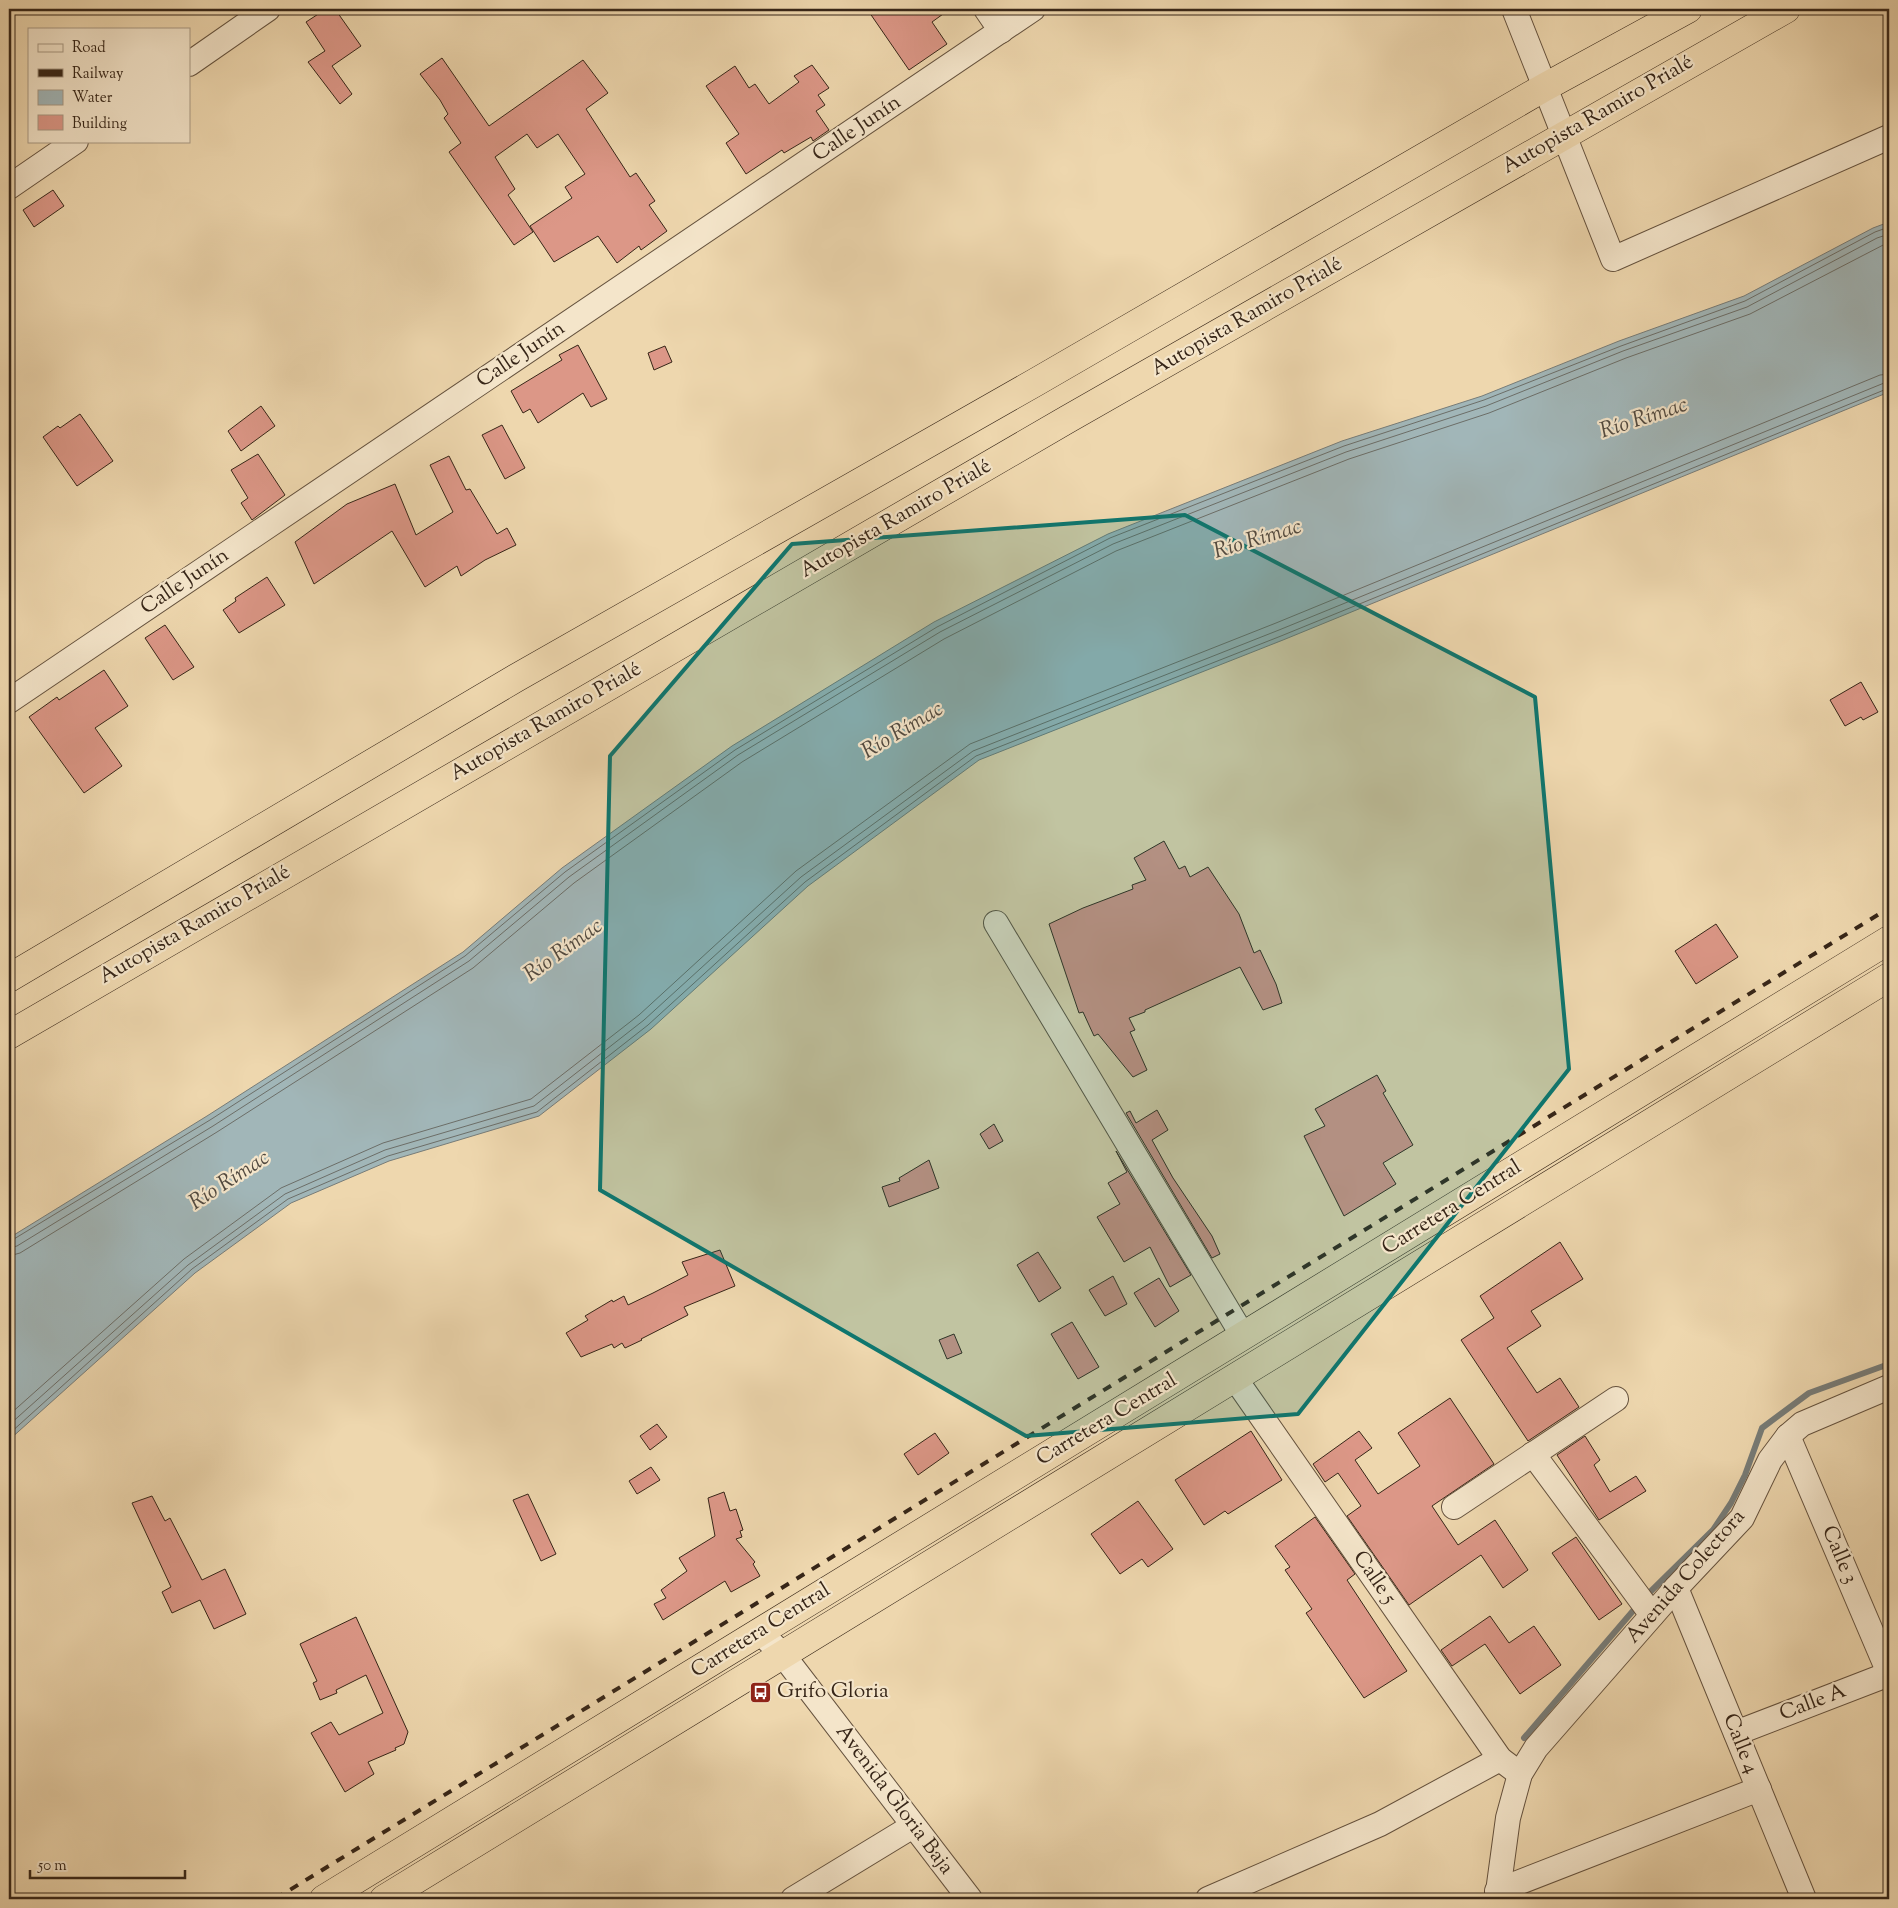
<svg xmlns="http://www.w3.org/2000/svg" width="1898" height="1908" viewBox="0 0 1898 1908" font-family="'Sorts Mill Goudy',serif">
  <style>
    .water { fill: #a1b6b8; stroke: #777c78 }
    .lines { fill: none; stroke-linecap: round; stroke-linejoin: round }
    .shore { stroke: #6c6e68; stroke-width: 1 }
    .stream { stroke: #777c78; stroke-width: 6 }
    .building { fill: #dc9787; stroke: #372618 }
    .minor-casing { stroke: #65523e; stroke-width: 26 }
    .trunk-casing { stroke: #372618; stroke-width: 29 }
    .minor { stroke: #f4e5ca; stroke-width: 24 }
    .trunk { stroke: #eed7ae; stroke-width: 28 }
    .rail { stroke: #372618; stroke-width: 4; stroke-dasharray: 9 9; stroke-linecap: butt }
    .marked { fill: #0f766e; fill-opacity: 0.2; stroke: #0f766e; stroke-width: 4; stroke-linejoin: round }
    .labels { text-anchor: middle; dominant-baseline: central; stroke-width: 4.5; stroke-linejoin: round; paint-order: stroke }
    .street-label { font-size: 21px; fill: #372618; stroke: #f4e5ca }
    .poi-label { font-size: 21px; fill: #372618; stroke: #f4e5ca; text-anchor: start }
    .water-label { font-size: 22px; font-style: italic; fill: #524a40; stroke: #f4e5ca }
  </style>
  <rect width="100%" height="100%" fill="#eed7ae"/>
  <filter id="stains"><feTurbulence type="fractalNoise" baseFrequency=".004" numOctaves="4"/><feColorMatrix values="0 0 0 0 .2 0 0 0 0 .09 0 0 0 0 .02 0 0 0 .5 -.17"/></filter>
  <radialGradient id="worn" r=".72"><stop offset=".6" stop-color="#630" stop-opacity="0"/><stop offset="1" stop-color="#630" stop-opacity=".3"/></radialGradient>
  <!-- water -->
  <path class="water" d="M1889,222V392L1283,640L979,760L808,886L651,1029L539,1116L389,1161L291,1203L195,1273L9,1440V1238L207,1116L463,952L562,868L732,746L934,622L1108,534L1342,441L1482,396L1619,341L1744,296L1873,228Z"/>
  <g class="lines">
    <!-- shore -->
    <g class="shore">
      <path d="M9,1242L210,1120L465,956L565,872L735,750L937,627L1110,538L1344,446L1484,400L1621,346L1745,301L1875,232L1889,227"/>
      <path d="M9,1248L17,1246L213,1126L469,961L569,877L738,755L940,632L1113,544L1346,452L1486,406L1623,351L1747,307L1877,238L1889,234"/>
      <path d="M9,1256L20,1253L217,1132L473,968L574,883L742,762L944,639L1116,551L1349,459L1489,413L1626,358L1750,314L1889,242"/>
      <path d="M9,1415L184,1259L281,1188L383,1143L531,1099L639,1015L796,871L970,744L1276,623L1880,375L1889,374"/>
      <path d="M9,1425L188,1265L285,1194L385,1150L534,1106L644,1020L801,877L973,751L1279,630L1889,381"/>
      <path d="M9,1434L192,1269L288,1199L388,1156L537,1112L648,1025L805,882L976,756L1281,636L1889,388"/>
    </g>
    <!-- stream -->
    <g class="stream">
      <path d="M1645,1597L1713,1530L1731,1503L1745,1475L1762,1428L1809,1393L1889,1364"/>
      <path d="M1524,1738L1638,1605"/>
    </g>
  </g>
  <!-- building -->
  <g class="building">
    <path d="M326,9H335L361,46L332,66L352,94L340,104L308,62L325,51L306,22Z"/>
    <path d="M867,9H950L932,22L947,44L909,70Z"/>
    <path d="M442,58L489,126L583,60L608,93L586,109L630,177L636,173L655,201L649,205L667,231L641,250L639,246L617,263L598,236L554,262L530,226L572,198L565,187L585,174L558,134L537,148L527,134L495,157L515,189L508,195L533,232L514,245L449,152L461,143L444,118L448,114L440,100L420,74Z"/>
    <path d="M812,65L829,88L818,95L825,105L816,111L829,130L813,141L811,137L784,153L782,150L746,174L726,143L739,134L706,86L735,66L749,88L755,84L769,104L799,82L794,76Z"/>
    <path d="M53,190L64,206L34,227L23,210Z"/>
    <path d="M578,345L607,399L591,407L583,393L538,423L530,409L523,413L511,391L562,360L559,355Z"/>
    <path d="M665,346L672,362L654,370L648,353Z"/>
    <path d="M261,406L275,426L241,451L228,431Z"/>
    <path d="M80,414L113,461L77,486L43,437L58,426L60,428Z"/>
    <path d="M502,425L525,468L505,479L482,435Z"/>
    <path d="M258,454L285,495L252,520L241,503L248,498L231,470Z"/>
    <path d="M449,456L466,490L470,489L497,534L507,528L516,545L485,560L461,576L457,566L425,587L392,531L314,584L295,542L347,504L395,484L416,535L453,512L430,465Z"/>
    <path d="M267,577L285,605L239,633L223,610L236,601L235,598Z"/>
    <path d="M165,625L194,667L173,680L145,638Z"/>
    <path d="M104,670L128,706L95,728L122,766L84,793L29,717L57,697L59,700Z"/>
    <path d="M1861,682L1878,712L1863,720L1861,717L1845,726L1830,700Z"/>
    <path d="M1164,841L1179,869L1185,866L1190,877L1208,867L1239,914L1254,953L1260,950L1276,984L1282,1003L1263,1010L1240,967L1145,1010V1012L1129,1018L1135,1030L1130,1032L1147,1070L1133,1077L1098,1034L1094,1036L1083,1012L1079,1013L1049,924L1083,908L1133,889L1132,885L1146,880L1134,858Z"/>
    <path d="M1716,924L1738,957L1696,984L1675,951Z"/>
    <path d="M1377,1075L1386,1091L1383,1093L1413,1145L1383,1163L1396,1184L1344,1216L1304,1136L1325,1126L1315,1109Z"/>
    <path d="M1157,1110L1168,1130L1152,1140L1173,1178L1212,1236L1220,1254L1212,1258L1126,1113L1130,1111L1136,1123Z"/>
    <path d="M994,1124L1003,1141L989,1149L980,1134Z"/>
    <path d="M1116,1151L1191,1275L1170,1287L1150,1247L1124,1262L1097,1217L1120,1204L1108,1183L1127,1172Z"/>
    <path d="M929,1160L939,1188L889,1207L882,1187L900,1181L899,1178Z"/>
    <path d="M1560,1242L1583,1279L1531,1311L1541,1326L1507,1348L1537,1393L1560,1378L1579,1407L1528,1441L1461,1340L1494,1318L1480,1296Z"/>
    <path d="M720,1250L735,1286L684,1307L688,1315L641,1339L642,1340L625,1348L622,1343L614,1348L612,1344L581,1357L566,1333L588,1320L585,1316L612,1300L613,1302L624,1296L628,1305L653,1293L688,1275L682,1262Z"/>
    <path d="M1038,1252L1061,1288L1039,1302L1017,1265Z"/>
    <path d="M1113,1276L1127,1304L1105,1316L1089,1290Z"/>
    <path d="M1159,1278L1179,1311L1155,1327L1134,1293Z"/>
    <path d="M1072,1322L1099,1367L1078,1379L1051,1334Z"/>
    <path d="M954,1334L962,1353L947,1359L939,1340Z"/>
    <path d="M1450,1398L1494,1464L1432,1506L1458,1545L1495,1520L1528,1570L1503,1588L1481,1555L1409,1605L1347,1516L1361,1506L1338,1473L1325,1482L1313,1464L1359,1431L1372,1448L1355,1460L1378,1494L1420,1466L1398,1433Z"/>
    <path d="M657,1424L667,1437L650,1450L640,1436Z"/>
    <path d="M1251,1431L1282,1480L1228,1514L1225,1511L1204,1525L1175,1480Z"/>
    <path d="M935,1433L949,1453L918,1475L904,1454Z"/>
    <path d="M1585,1436L1600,1460L1594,1465L1610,1492L1636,1476L1646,1491L1599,1520L1557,1455Z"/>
    <path d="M651,1467L660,1480L637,1494L629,1481Z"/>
    <path d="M724,1492L730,1511L736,1509L743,1530L740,1531L742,1537L736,1539L755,1562L753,1564L760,1576L731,1592L725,1581L663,1620L654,1604L666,1598L661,1590L687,1571L679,1558L715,1536L708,1498Z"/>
    <path d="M528,1494L556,1554L541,1561L513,1500Z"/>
    <path d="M152,1496L165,1521L170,1518L202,1580L225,1569L246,1614L214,1629L200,1600L172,1613L162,1592L171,1587L132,1503Z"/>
    <path d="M1138,1501L1173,1549L1148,1567L1142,1559L1120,1574L1091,1534Z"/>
    <path d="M1315,1517L1355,1574L1347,1580L1407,1671L1364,1698L1306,1613L1312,1609L1285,1570L1290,1567L1275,1546Z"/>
    <path d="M1576,1537L1622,1604L1599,1620L1552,1553Z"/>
    <path d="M1490,1616L1509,1643L1534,1626L1561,1665L1520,1694L1485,1644L1452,1666L1441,1650Z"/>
    <path d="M356,1617L408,1732L404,1744L395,1748L396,1750L368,1762L374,1774L345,1792L311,1733L331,1722L339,1735L383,1713L366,1675L336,1690L337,1693L320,1700L313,1683L317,1681L300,1644Z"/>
  </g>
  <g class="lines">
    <defs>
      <g id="minor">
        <path d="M986,9L1001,31"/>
        <path d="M1514,9L1613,259L1889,137"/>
        <path d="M189,64L268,9"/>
        <path d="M9,187L76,141"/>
        <path d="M9,701L1033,9"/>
        <path d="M996,923L1243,1336"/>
        <path d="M1234,1377L1500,1759L1520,1774"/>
        <path d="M1788,1436L1889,1673"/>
        <path d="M1533,1454L1652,1615"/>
        <path d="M1454,1507L1616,1399"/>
        <path d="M1676,1588L1804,1899"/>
        <path d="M760,1632L783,1655L970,1899"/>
        <path d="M1736,1733L1889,1674"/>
        <path d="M1497,1891L1759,1789"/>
        <path d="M793,1899L913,1826"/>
        <path d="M1208,1899L1380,1824L1500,1759"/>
        <path d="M1497,1899L1508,1818L1520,1774L1536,1748L1676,1588L1742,1518L1770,1460L1788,1436L1802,1424L1889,1387"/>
      </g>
      <g id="trunk">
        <path d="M9,978L516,678L1036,382L1545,87L1688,9"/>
        <path d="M9,1035L1068,419L1786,9"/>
        <path d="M324,1899L1889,940"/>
        <path d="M384,1899L1889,977"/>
      </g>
    </defs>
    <!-- minor casing -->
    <use href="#minor" class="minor-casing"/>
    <!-- trunk casing -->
    <use href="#trunk" class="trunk-casing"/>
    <!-- minor -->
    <use href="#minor" class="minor"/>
    <!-- trunk -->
    <use href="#trunk" class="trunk"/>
    <!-- rail -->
    <path class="rail" d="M275,1899L1889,908"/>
  </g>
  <!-- marked area -->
  <path class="marked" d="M1185,515L1535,697L1569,1069L1298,1414L1026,1436L600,1190L610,756L792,544Z"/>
  <!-- icons -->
  <defs>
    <symbol id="bus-square" viewBox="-11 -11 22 22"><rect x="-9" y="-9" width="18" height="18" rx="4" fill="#8f2418" stroke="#f4e5ca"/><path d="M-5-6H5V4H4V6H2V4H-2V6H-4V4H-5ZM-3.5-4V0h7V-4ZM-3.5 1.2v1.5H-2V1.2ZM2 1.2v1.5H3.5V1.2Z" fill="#fff"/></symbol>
  </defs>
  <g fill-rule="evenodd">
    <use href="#bus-square" x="748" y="1680" width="25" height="25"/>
  </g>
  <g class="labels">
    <!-- street labels -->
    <g class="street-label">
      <text transform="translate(1598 115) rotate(-30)">Autopista Ramiro Prialé</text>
      <text transform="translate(857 129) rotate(-34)">Calle Junín</text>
      <text transform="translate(1247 317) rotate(-30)">Autopista Ramiro Prialé</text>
      <text transform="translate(521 355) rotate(-34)">Calle Junín</text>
      <text transform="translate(896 519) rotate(-30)">Autopista Ramiro Prialé</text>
      <text transform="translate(185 582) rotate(-34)">Calle Junín</text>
      <text transform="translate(546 722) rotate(-30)">Autopista Ramiro Prialé</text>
      <text transform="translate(195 925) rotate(-30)">Autopista Ramiro Prialé</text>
      <text transform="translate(1452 1208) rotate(-32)">Carretera Central</text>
      <text transform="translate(1107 1420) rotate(-31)">Carretera Central</text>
      <text transform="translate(1839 1555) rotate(67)">Calle 3</text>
      <text transform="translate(1686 1577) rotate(-49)">Avenida Colectora</text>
      <text transform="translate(1374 1578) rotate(55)">Calle 5</text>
      <text transform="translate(761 1631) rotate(-32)">Carretera Central</text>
      <text transform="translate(1813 1703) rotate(-21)">Calle A</text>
      <text transform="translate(1740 1744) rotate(68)">Calle 4</text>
      <text transform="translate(894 1800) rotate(53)">Avenida Gloria Baja</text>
    </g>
    <!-- poi labels -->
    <g class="poi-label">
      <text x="777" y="1692">Grifo Gloria</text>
    </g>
    <!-- water labels -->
    <g class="water-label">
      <text transform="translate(1644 419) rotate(-18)">Río Rímac</text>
      <text transform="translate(1258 540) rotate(-17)">Río Rímac</text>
      <text transform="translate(903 731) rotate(-31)">Río Rímac</text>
      <text transform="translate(564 951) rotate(-36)">Río Rímac</text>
      <text transform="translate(230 1181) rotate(-33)">Río Rímac</text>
    </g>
  </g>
  <!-- margin -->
  <rect width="1898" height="1908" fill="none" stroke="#eed7ae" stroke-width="30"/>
  <rect x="10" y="10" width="1878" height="1888" fill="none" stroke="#372618" stroke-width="2.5"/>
  <rect x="15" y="15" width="1868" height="1878" fill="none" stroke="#372618"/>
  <!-- legend -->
  <rect x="28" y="28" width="162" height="115" fill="#f4e5ca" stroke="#a89983"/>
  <rect x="38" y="44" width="25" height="8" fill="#f4e5ca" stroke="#a89983"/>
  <text x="72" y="52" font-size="15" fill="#372618">Road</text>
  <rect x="38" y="69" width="25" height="8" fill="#372618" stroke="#a89983"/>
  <text x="72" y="78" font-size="15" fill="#372618">Railway</text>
  <rect x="38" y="90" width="25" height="15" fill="#a1b6b8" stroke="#a89983"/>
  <text x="72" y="102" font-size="15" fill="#372618">Water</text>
  <rect x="38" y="115" width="25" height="15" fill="#dc9787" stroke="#a89983"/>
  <text x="72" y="128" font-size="15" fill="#372618">Building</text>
  <!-- scale -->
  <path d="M30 1870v8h155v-8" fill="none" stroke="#372618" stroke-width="2.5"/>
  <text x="38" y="1870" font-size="15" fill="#372618" stroke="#f4e5ca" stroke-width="4" paint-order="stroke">50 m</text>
  <rect width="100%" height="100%" filter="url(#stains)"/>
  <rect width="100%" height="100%" fill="url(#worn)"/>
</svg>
